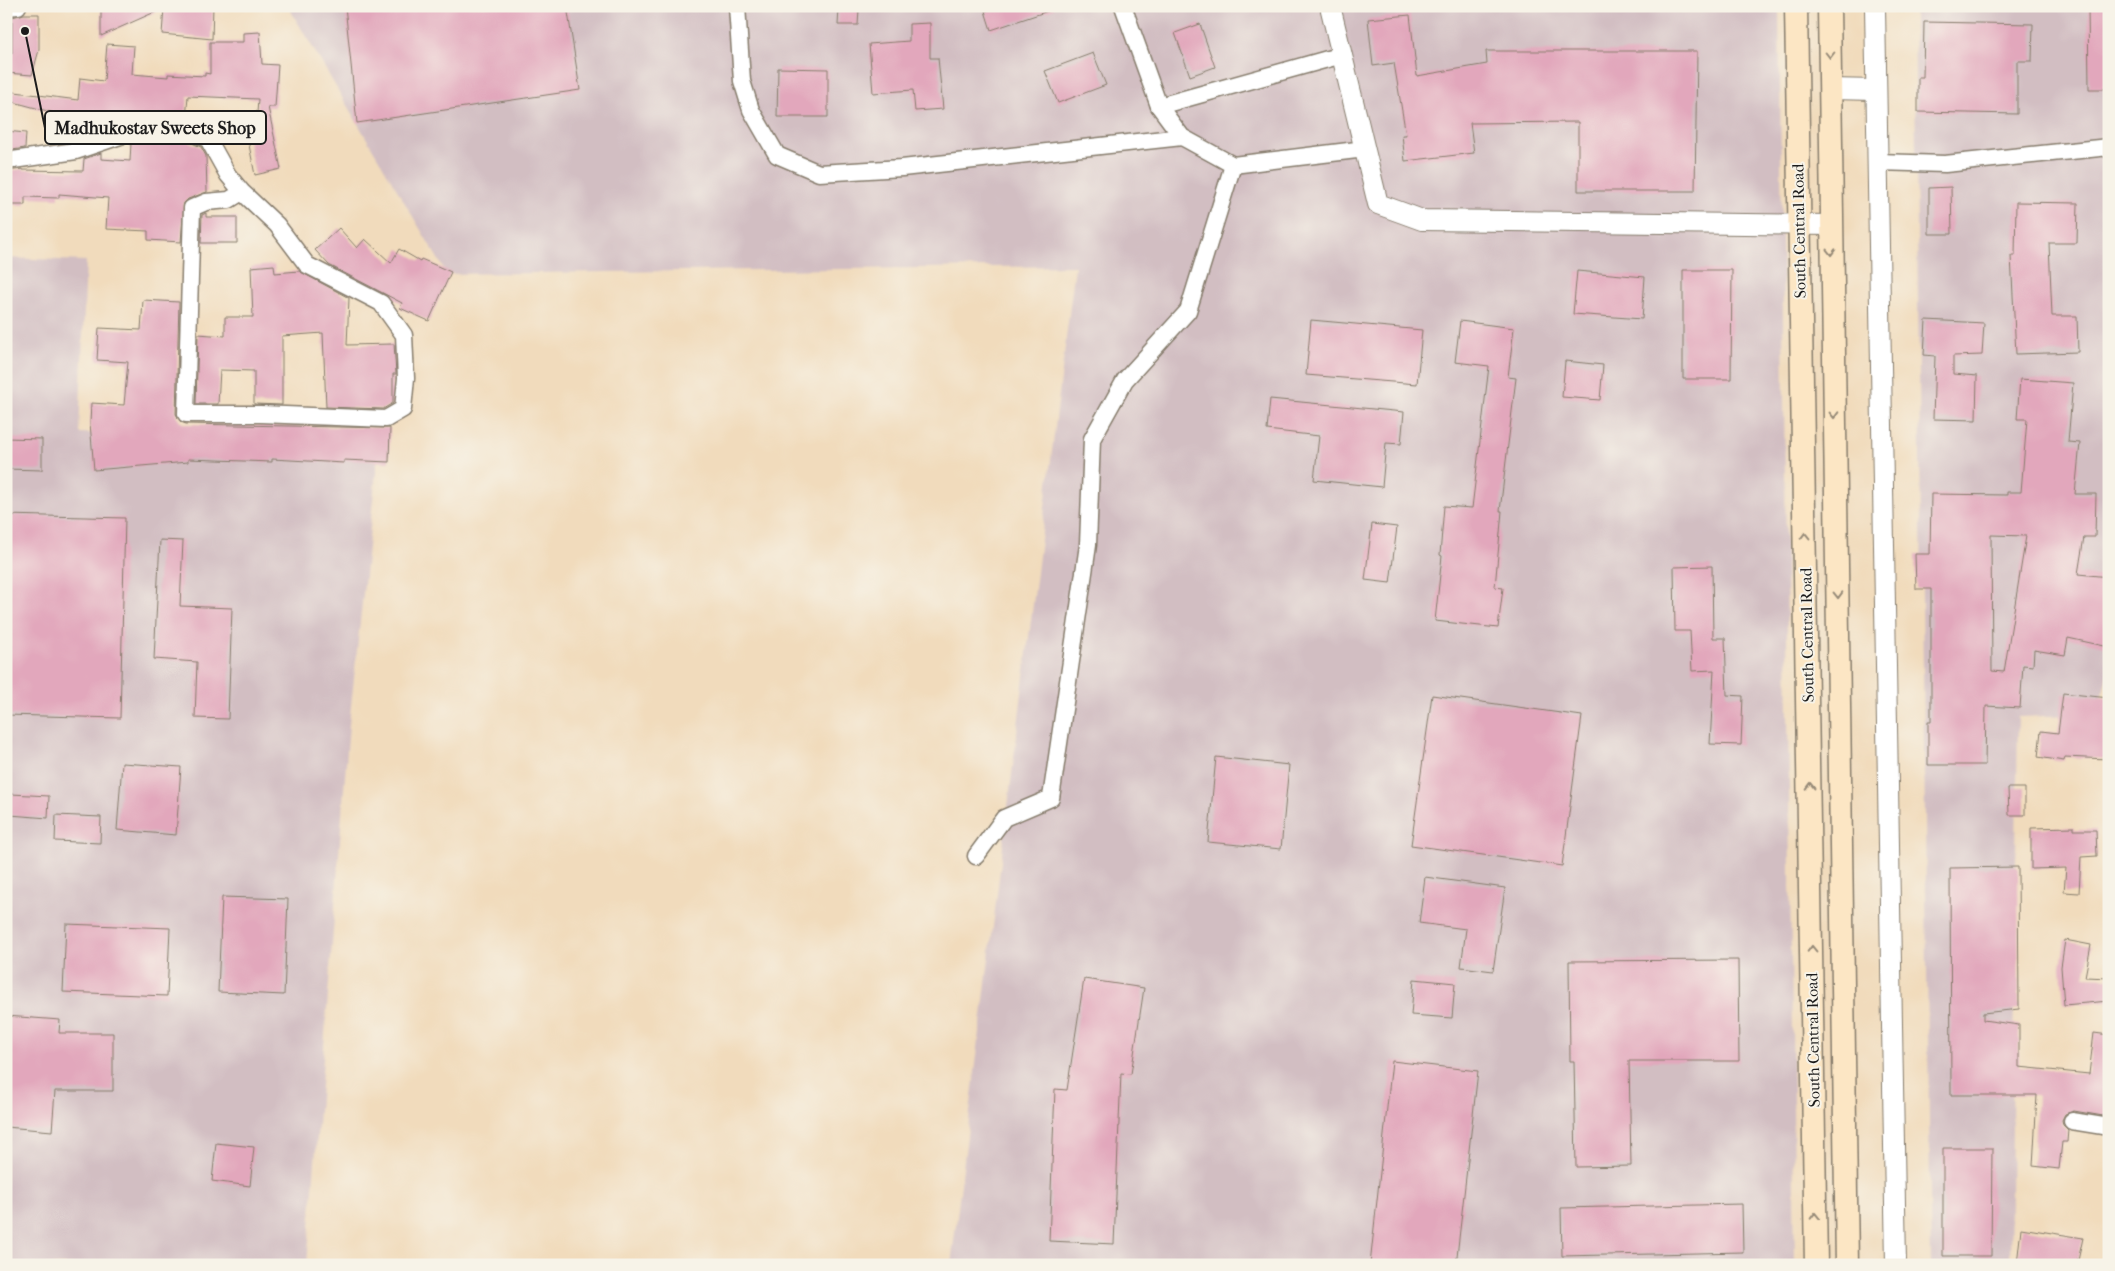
<svg xmlns="http://www.w3.org/2000/svg" width="2115" height="1271" viewBox="0 0 2115 1271" font-family="'IM FELL French Canon',serif">
  <style>
    .industrial { fill: #d2bec2 }
    .building { fill: #e2a7bc; fill-rule: evenodd }
    .lines { fill: none; stroke-linecap: round; stroke-linejoin: round }
    .minor-casing { stroke: #867c6c; stroke-width: 19 }
    .tertiary-casing { stroke: #867c6c; stroke-width: 22 }
    .secondary-casing { stroke: #867c6c; stroke-width: 25 }
    .minor { stroke: #fff; stroke-width: 16 }
    .tertiary { stroke: #fff; stroke-width: 20 }
    .secondary { stroke: #fce6c4; stroke-width: 22 }
    .oneway { stroke: #978b78 }
    .labels { text-anchor: middle; dominant-baseline: central; stroke-width: 4; stroke-linejoin: round; paint-order: stroke }
    .street-label { font-size: 16px; fill: #1c1c1c; stroke: #f7f3e8 }
    .leader { fill: none; stroke: #1c1c1c; stroke-width: 2 }
    .callout-dot { fill: #1c1c1c; stroke: #f7f3e8; stroke-width: 2 }
    .callout { fill: #f7f3e8; stroke: #1c1c1c; stroke-width: 2 }
    .callout-label { font-size: 18px; text-anchor: middle; font-weight: bold; fill: #1c1c1c }
  </style>
  <rect width="100%" height="100%" fill="#f7f3e8"/>
  <filter id="ink" filterUnits="userSpaceOnUse"><feTurbulence type="fractalNoise" baseFrequency=".02" numOctaves="2"/><feDisplacementMap in="SourceGraphic" scale="10" xChannelSelector="R" yChannelSelector="G"/><feConvolveMatrix kernelMatrix="1 2 1 2 8 2 1 2 1" color-interpolation-filters="sRGB"/></filter>
  <filter id="wash" filterUnits="userSpaceOnUse"><feTurbulence type="fractalNoise" baseFrequency=".0096" numOctaves="4" result="noise"/><feDisplacementMap in="SourceGraphic" scale="20" xChannelSelector="R" yChannelSelector="G"/><feGaussianBlur stdDeviation="1.12" result="paint"/><feColorMatrix in="noise" values="0 0 0 0 0 0 0 0 0 0 0 0 0 0 0 0 0 1.4 0 .05"/><feComposite in="paint" operator="in"/></filter>
  <g filter="url(#wash)">
    <rect width="100%" height="100%" fill="#f1dbbc"/>
    <!-- industrial -->
    <g class="industrial">
      <path d="M288,6H1779L1795,1265H951L1075,266L447,274Z"/>
      <path d="M1914,6H2109V667L2098,714L2018,717L2010,1265H1931Z"/>
      <path d="M6,258L86,261L79,433L379,444L349,725L307,1265H6Z"/>
    </g>
    <g id="blocks">
      <!-- building -->
      <g class="building">
        <path d="M101,6H213L212,39L162,34L164,8L101,36Z"/>
        <path d="M345,6H567L580,90L357,123Z"/>
        <path d="M1000,6H1054V9L991,30L985,11Z"/>
        <path d="M2088,6H2109V89H2089Z"/>
        <path d="M839,8L859,9L858,25H838Z"/>
        <path d="M24,14H39V50L32,75L6,73V53H12V17Z"/>
        <path d="M1410,15L1417,76L1487,64L1486,51H1697L1695,191H1578V122L1470,123L1474,153L1405,161L1402,135H1406L1394,63L1373,66L1368,19Z"/>
        <path d="M1924,22L2033,24L2032,61H2017V114L1918,112V77H1923Z"/>
        <path d="M930,23V58H938L943,109L915,111L913,90L873,93L869,44L909,41V24Z"/>
        <path d="M1200,24L1215,67L1190,76L1175,33Z"/>
        <path d="M260,32L262,64L278,65L275,107H268L281,169L255,175L246,130L256,128L258,99L188,96L186,119L150,115L111,128L6,100L7,91L78,100L80,78L104,81L107,44L134,46L132,74L168,77V74L205,76V73L210,74V42H243V33Z"/>
        <path d="M1093,53L1106,85L1058,103L1045,71Z"/>
        <path d="M778,68L828,69V117H777Z"/>
        <path d="M6,131L26,133L25,148L6,151Z"/>
        <path d="M154,135L180,138L201,147L206,156L207,192L188,199L184,203L181,242L148,240V231L106,229L108,198L59,194V198L25,197V205H6V171L23,169V170L83,171L84,159L101,153V159L130,161L131,143Z"/>
        <path d="M1951,187L1952,234H1929V188Z"/>
        <path d="M2016,202L2078,203L2077,243H2049L2052,316H2077L2078,352L2016,354L2011,256H2015Z"/>
        <path d="M206,213V217H237V243H201L202,215Z"/>
        <path d="M339,228L357,248L365,239L391,263L399,249L420,261L421,259L451,272L429,321L400,308L402,303L329,265L315,250Z"/>
        <path d="M274,265L275,273L299,271L349,298L347,345L394,344L396,374H393V403L383,409L326,407L323,333L282,336V405L254,404V371L220,370L218,404H196L198,334L225,336V317H253L251,267Z"/>
        <path d="M1683,270H1732L1731,379H1683Z"/>
        <path d="M1577,271L1645,277L1642,319L1573,314Z"/>
        <path d="M143,300L179,302L176,414L181,422L186,424L390,428L389,462L344,460V463L272,459V462L188,459V462L94,470L90,423L91,403L124,405L128,362L97,360L99,328L141,330Z"/>
        <path d="M1311,320L1422,330L1417,384L1306,375Z"/>
        <path d="M1926,320L1984,323L1982,355L1953,356V374L1977,376L1976,420L1933,419L1935,356L1924,355Z"/>
        <path d="M1460,321L1514,328L1508,377L1516,378L1500,511H1502L1495,587L1503,588L1498,628L1435,621L1442,556L1440,555L1444,506L1472,508L1489,366L1455,362Z"/>
        <path d="M1565,361L1603,365L1600,400L1562,397Z"/>
        <path d="M2020,379L2073,383L2068,442L2080,443L2075,494H2096L2095,537H2084L2078,574L2109,577V647L2068,638L2065,655L2034,650L2033,666L2023,665L2020,708L1986,706L1985,765H1928V722H1931V589H1916L1915,554H1930L1931,494L2007,495V492H2021L2027,419H2017ZM1991,535L2026,536L2004,672L1992,671Z"/>
        <path d="M1270,399L1404,412L1401,444L1386,443L1382,487L1314,480L1319,436L1267,430Z"/>
        <path d="M6,438L42,439V470L6,469Z"/>
        <path d="M6,515L125,518L120,718L6,715Z"/>
        <path d="M1372,524L1397,527L1390,583L1365,580Z"/>
        <path d="M160,540L183,541L180,606L232,608L228,719L195,718L197,662L154,659Z"/>
        <path d="M1712,566L1713,638H1725L1727,695L1743,696L1741,745L1710,744L1714,670L1692,671L1690,631H1675L1674,567Z"/>
        <path d="M2063,693L2109,698V743H2105L2107,759L2065,757L2064,761L2038,757L2041,731L2058,733Z"/>
        <path d="M1432,695L1582,716L1562,866L1411,845Z"/>
        <path d="M1216,757L1289,765L1281,849L1208,842Z"/>
        <path d="M122,763L181,767L176,835L117,830Z"/>
        <path d="M2008,788H2025V815H2009Z"/>
        <path d="M11,794L49,796L48,818L10,815Z"/>
        <path d="M56,815L101,817L100,843L55,841Z"/>
        <path d="M2074,827V830H2096L2097,856L2081,857L2079,893L2064,892L2066,868L2031,869V828Z"/>
        <path d="M2018,867L2019,1009L1983,1013V1020L2019,1025V1067L2089,1074L2094,1033L2109,1035V1117L2074,1111L2065,1114L2062,1120L2063,1125L2068,1130L2067,1142H2062L2059,1169L2033,1166L2037,1095H1951L1950,868Z"/>
        <path d="M1425,877L1505,888L1493,971L1461,967L1466,929L1419,923Z"/>
        <path d="M222,897L288,899L284,995L218,992Z"/>
        <path d="M66,924L170,928L167,996L63,992Z"/>
        <path d="M2065,940L2091,945L2085,977L2109,978V1001L2064,1005L2061,967Z"/>
        <path d="M1738,960L1739,1061H1629L1631,1166L1576,1167L1574,1061H1570L1569,961Z"/>
        <path d="M1084,979L1144,988L1131,1074L1121,1073L1114,1244L1049,1241L1055,1089L1067,1090Z"/>
        <path d="M1414,979L1455,983L1452,1018L1411,1015Z"/>
        <path d="M6,1016L60,1020L59,1033H113V1091H55L52,1131L6,1127Z"/>
        <path d="M1392,1061L1478,1071L1456,1265H1370Z"/>
        <path d="M216,1143L254,1147L250,1186L212,1181Z"/>
        <path d="M1943,1148H1992L1991,1256H1943Z"/>
        <path d="M1742,1204L1743,1252L1562,1256L1561,1208Z"/>
        <path d="M2021,1228L2083,1238L2077,1265L2017,1264Z"/>
      </g>
    </g>
  </g>
  <g filter="url(#ink)">
    <use href="#blocks" fill-opacity="0" stroke="#867c6c" stroke-width="1"/>
    <g class="lines">
      <defs>
        <g id="minor">
          <path d="M737,6L742,81L751,110L777,155L819,173L902,168L1182,137"/>
          <path d="M1123,6L1159,106"/>
          <path d="M6,7L18,6"/>
          <path d="M1342,55L1159,106L1182,137L1233,165L1365,149"/>
          <path d="M6,161L76,151L153,125L183,128L208,139L228,175L242,192L277,225L307,265L381,303L404,335L406,378L403,409L386,419L260,414H186L192,208L206,202L229,200L242,192"/>
          <path d="M1877,162L1945,164L2109,147V150"/>
          <path d="M976,856L1004,818L1051,798L1088,545L1092,439L1125,380L1188,311L1233,165"/>
          <path d="M2072,1121L2109,1127"/>
        </g>
        <g id="tertiary">
          <path d="M1330,6L1378,204L1422,220L1831,225"/>
          <path d="M1875,6L1896,1265"/>
          <path d="M1830,89L1876,90"/>
        </g>
        <g id="secondary">
          <path d="M1796,6L1816,1265"/>
          <path d="M1829,6L1847,1265"/>
        </g>
      </defs>
      <!-- minor casing -->
      <use href="#minor" class="minor-casing"/>
      <!-- tertiary casing -->
      <use href="#tertiary" class="tertiary-casing"/>
      <!-- secondary casing -->
      <use href="#secondary" class="secondary-casing"/>
      <!-- minor -->
      <use href="#minor" class="minor"/>
      <!-- tertiary -->
      <use href="#tertiary" class="tertiary"/>
      <!-- secondary -->
      <use href="#secondary" class="secondary"/>
    </g>
    <!-- one-way arrows -->
    <defs><path id="oneway-chevron" d="M-2-3.5L2.5 0L-2 3.5" fill="none" stroke-width="1.6" stroke-linecap="round" stroke-linejoin="round" transform="scale(1.25)"/></defs>
    <g class="oneway">
      <use href="#oneway-chevron" transform="translate(1830 55) rotate(90)"/>
      <use href="#oneway-chevron" transform="translate(1831 252) rotate(89)"/>
      <use href="#oneway-chevron" transform="translate(1834 415) rotate(89)"/>
      <use href="#oneway-chevron" transform="translate(1805 536) rotate(-91)"/>
      <use href="#oneway-chevron" transform="translate(1838 595) rotate(89)"/>
      <use href="#oneway-chevron" transform="translate(1810 786) rotate(-91)"/>
      <use href="#oneway-chevron" transform="translate(1812 949) rotate(-91)"/>
      <use href="#oneway-chevron" transform="translate(1815 1216) rotate(-91)"/>
    </g>
  </g>
  <g class="labels">
    <!-- street labels -->
    <g class="street-label">
      <text transform="translate(1799 231) rotate(-91)">South Central Road</text>
      <text transform="translate(1807 635) rotate(-91)">South Central Road</text>
      <text transform="translate(1813 1040) rotate(-91)">South Central Road</text>
    </g>
  </g>
  <!-- callouts -->
  <path class="leader" d="M25 31L45 128"/>
  <circle class="callout-dot" cx="25" cy="31" r="5"/>
  <rect class="callout" x="45" y="111" width="221" height="33" rx="5"/>
  <g class="callout-label">
    <text x="155" y="134">Madhukostav Sweets Shop</text>
  </g>
  <!-- margin -->
  <rect width="2115" height="1271" fill="none" stroke="#f7f3e8" stroke-width="25"/>
</svg>
